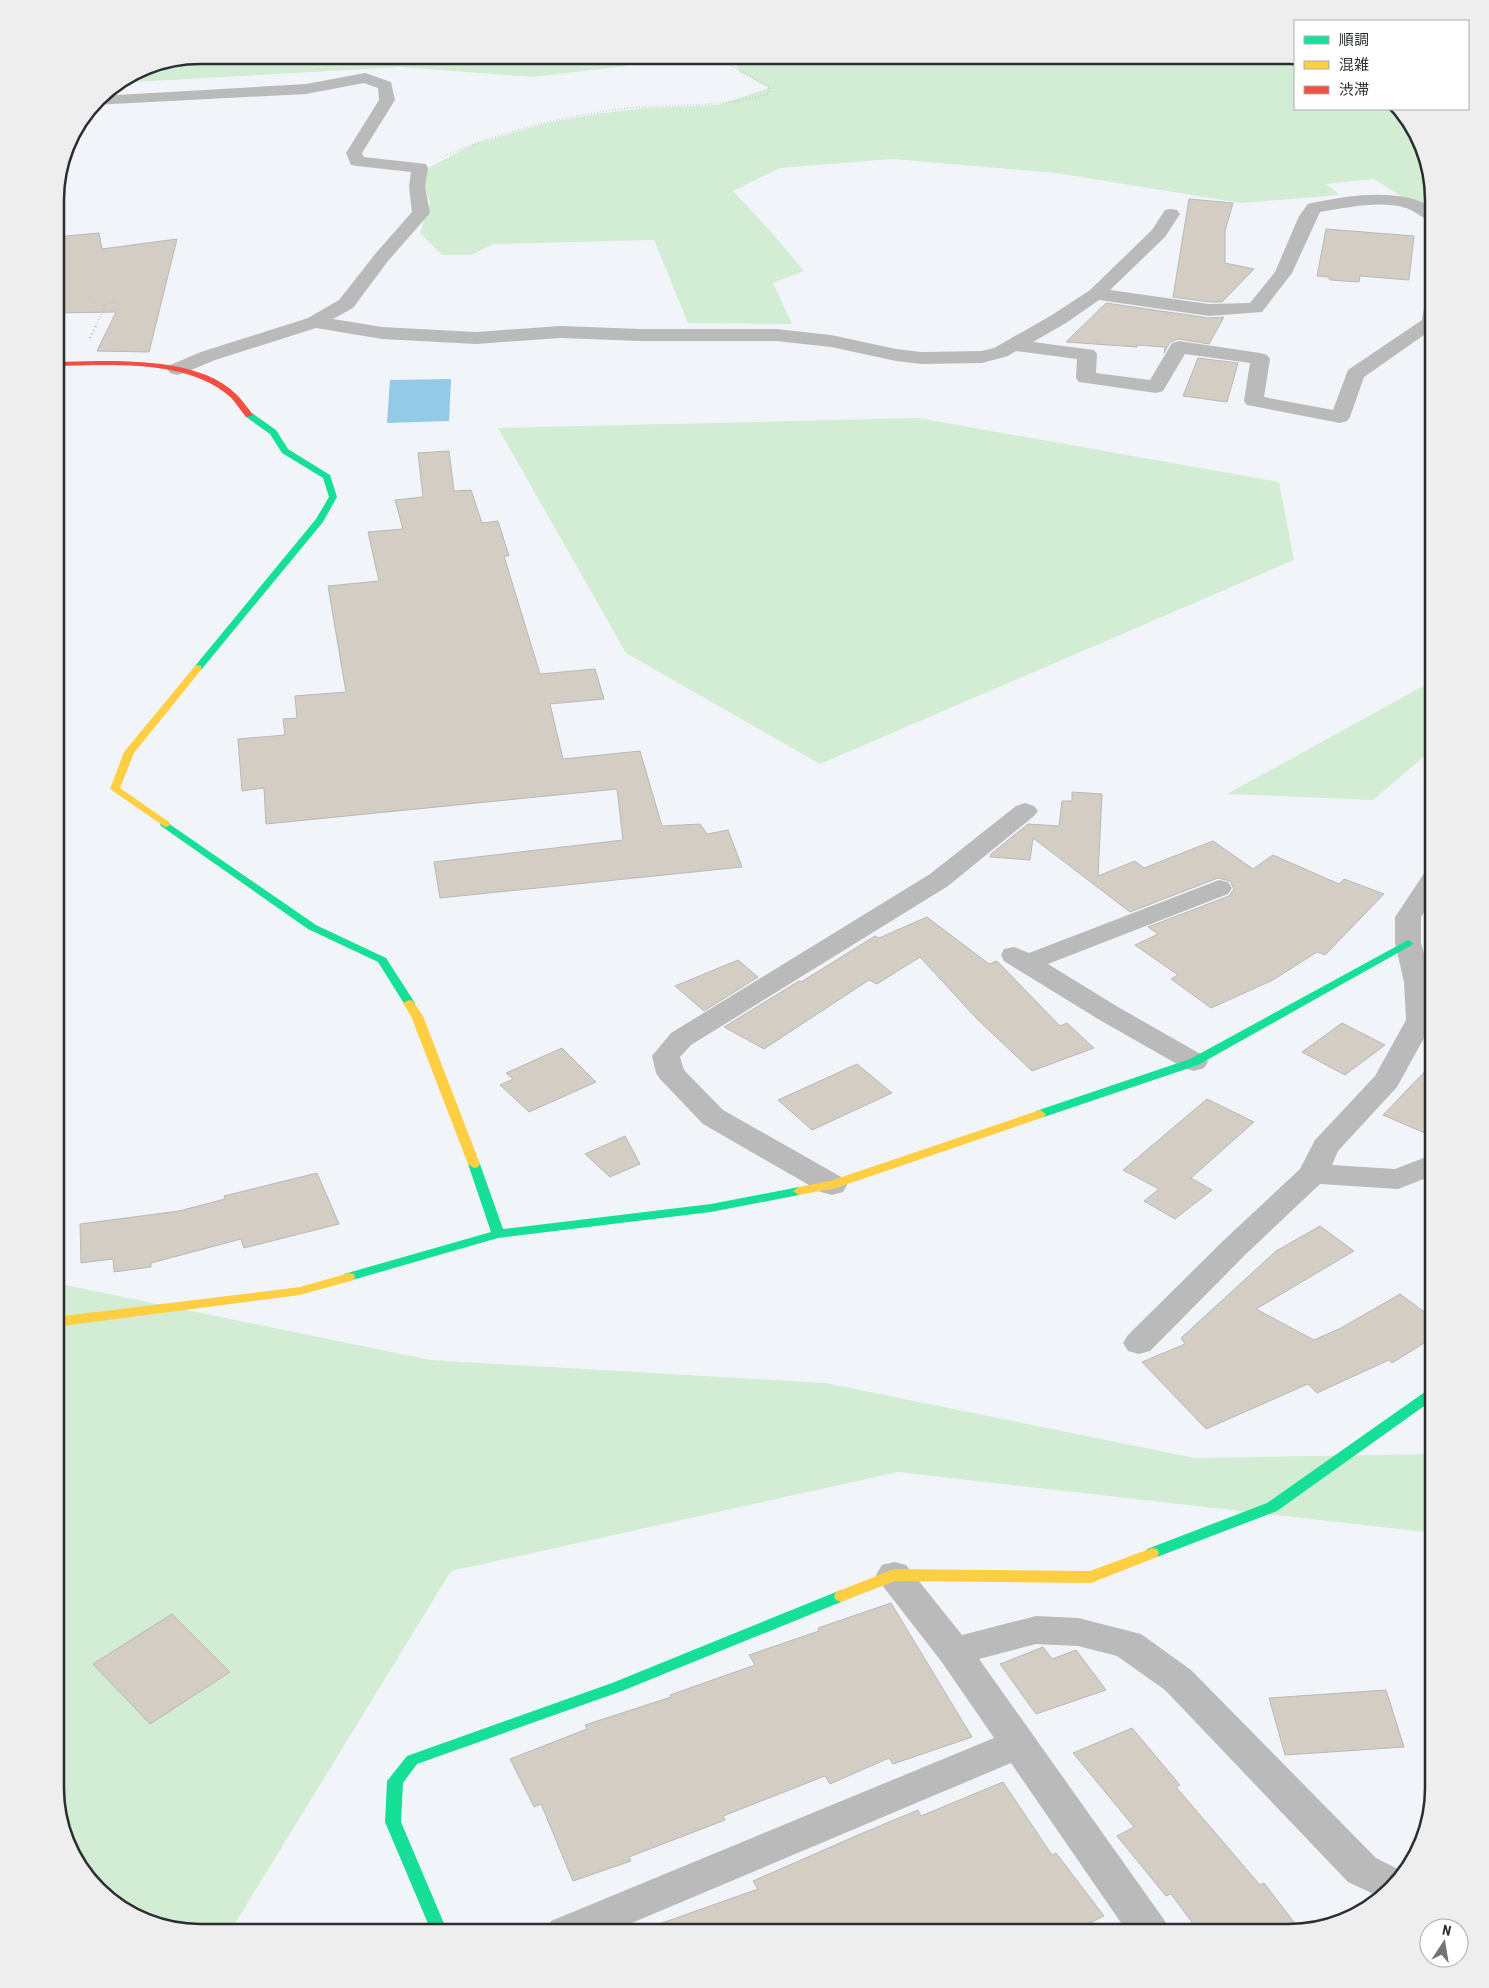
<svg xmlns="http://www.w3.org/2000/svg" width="1489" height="1988" viewBox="0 0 1489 1988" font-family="'Roboto Condensed','Noto Sans JP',sans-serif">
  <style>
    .green { fill: #d2edd3 }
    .water { fill: #93cae8 }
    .building { fill: #d4cdc3; stroke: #b8b8b9 }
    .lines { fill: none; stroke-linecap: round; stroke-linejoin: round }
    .path-far1 { stroke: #bbbbbc; stroke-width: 2; stroke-dasharray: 0.5 2.5; stroke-linecap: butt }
    .path { stroke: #bbbbbc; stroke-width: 2.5; stroke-dasharray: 1 3; stroke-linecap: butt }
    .street { fill: #bbbaba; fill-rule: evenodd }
    .fast { fill: #16e098; fill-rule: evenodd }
    .slow { fill: #ffcf43; fill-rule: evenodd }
    .jam { fill: #f24e42; fill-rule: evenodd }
    .rim { fill: none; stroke: #2a2d31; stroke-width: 2.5 }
  </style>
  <rect width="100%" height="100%" fill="#f1f5fa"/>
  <!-- green -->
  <g class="green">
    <path d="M200,55H661L626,66L533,77L400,67L117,83L145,66Z"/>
    <path d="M745,55H1295V109H1398L1410,120L1434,205L1402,197L1374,179L1326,184L1340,195L1241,203L1056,173L893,159L780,168L733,191L773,234L804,271L773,283L792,324L688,323L654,240L494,244L471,255H442L420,233L430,202L423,184L424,170L474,144L547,123L595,114L647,108L718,105L769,88L740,72L733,60Z"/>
    <path d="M918,418L1279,482L1294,560L820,764L626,653L498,428Z"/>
    <path d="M1434,672V748L1373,800L1227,794L1425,685Z"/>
    <path d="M55,1283L430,1360L825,1383L1195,1458L1434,1454V1533L898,1472L451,1571L231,1930V1933H200L128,1914L79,1868L55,1788Z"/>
  </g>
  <!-- water -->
  <path class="water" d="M451,379L449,421L387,423L390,380Z"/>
  <!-- building -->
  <g class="building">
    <path d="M1189,199L1233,203L1225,231V263L1254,269L1222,302H1209L1173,297Z"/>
    <path d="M1326,229L1414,236L1409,280L1360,276L1359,282L1330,280L1328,277L1317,276Z"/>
    <path d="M99,233L102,249L177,239L149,352L97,351L116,312L55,313V237Z"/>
    <path d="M1106,303L1209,318L1224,317L1209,344L1178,339L1170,342L1164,353L1165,347L1137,345V347L1066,342Z"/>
    <path d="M1198,358L1238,363L1227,402L1183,396Z"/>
    <path d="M449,451L454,491L471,490L482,523L498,521L509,556H504L540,674L595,669L604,699L550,704L563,759L640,751L662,826L700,824L707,834L728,830L742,867L440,898L434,862L623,840L617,789L266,824L264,788L242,791L238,739L285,735L283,719L297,718L295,696L346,692L328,586L379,581L368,532L403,529L395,500L423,497L418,453Z"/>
    <path d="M1072,792L1102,794L1098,876L1135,861L1144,868L1213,841L1253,869L1273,855L1339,884L1344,879L1384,894L1325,955L1317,952L1273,980L1211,1008L1171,979L1178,975L1135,945L1158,934L1148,927L1229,896L1234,889L1230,881L1218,878L1130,912L1033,838L1030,860L990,857L991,854L1028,824L1059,826L1062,801H1072Z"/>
    <path d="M927,917L989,964L997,961L1060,1026L1067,1023L1094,1048L1032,1071L976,1018L920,957L877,984L869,980L764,1049L724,1027L799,981L801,982L875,936L879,938Z"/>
    <path d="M738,960L758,977L704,1011L675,986Z"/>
    <path d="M1342,1023L1385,1045L1345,1075L1302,1052Z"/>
    <path d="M562,1048L596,1082L529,1112L500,1085L513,1079L506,1073Z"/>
    <path d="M1434,1062V1137L1383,1115Z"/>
    <path d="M857,1064L892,1093L812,1130L778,1100Z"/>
    <path d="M1207,1099L1254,1122L1191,1178L1212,1190L1175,1219L1144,1201L1159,1189L1123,1170Z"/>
    <path d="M625,1136L640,1164L610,1177L585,1154Z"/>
    <path d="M317,1173L339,1224L244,1248L241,1239L151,1263V1267L114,1272L113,1259L81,1263L80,1224L179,1211L225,1199L224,1196Z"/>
    <path d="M1320,1226L1354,1251L1256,1309L1314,1340L1341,1328L1400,1294L1434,1319V1337L1392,1363L1389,1360L1317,1393L1308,1384L1206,1429L1142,1362L1185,1344L1181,1338L1276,1251Z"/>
    <path d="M891,1603L972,1737L893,1764L889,1758L830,1784L825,1776L723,1816L725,1820L629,1857L631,1861L573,1881L541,1804L534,1807L510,1759L587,1729L585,1725L671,1697L670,1695L755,1665L749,1655L819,1631L818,1628Z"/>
    <path d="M172,1614L230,1672L150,1724L93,1664Z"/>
    <path d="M1043,1647L1052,1659L1076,1650L1106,1690L1036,1714L1000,1664Z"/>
    <path d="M1386,1690L1404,1747L1285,1755L1269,1698Z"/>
    <path d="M1132,1728L1180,1785L1176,1787L1260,1885L1264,1883L1300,1930L1289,1933H1200L1171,1894L1166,1896L1117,1836L1134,1827L1073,1753Z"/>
    <path d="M1003,1782L1052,1855L1056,1853L1104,1916L1070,1933L1063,1924L1045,1933H646L645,1929L758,1889L753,1881L858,1835L918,1810L921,1816Z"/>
  </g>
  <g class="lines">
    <!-- path-far1 -->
    <g class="path-far1">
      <path d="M442,157C502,131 565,115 630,108C676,104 723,108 767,94L770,87L730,65L733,60L745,55"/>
      <path d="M90,299L105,306"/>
      <path d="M96,325L105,306L117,300"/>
    </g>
    <!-- path -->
    <path class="path" d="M90,338L97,324"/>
    <!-- street -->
    <g class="street">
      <path d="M365,73L391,82L395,100L362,153L364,157L426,164L428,168L425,187L430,213L388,261L353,308L333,319L382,327L476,332L560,326L641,329H776L831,335L896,349L921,352L982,351L994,348L1052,315L1090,290L1152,230L1165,210L1171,209L1177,210L1180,214L1165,237L1110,290L1209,304L1250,303L1275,272L1299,216L1308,204C1343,196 1403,186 1434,209V222C1424,220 1416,211 1406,208C1379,200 1347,208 1320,212L1292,273L1262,312L1209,316L1099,300L1066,323L1033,342L1094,350L1097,354L1096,373L1150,380L1172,343L1179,341L1260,353L1267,355L1270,359L1264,397L1333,410L1348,370L1422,320L1425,302L1427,298L1434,296V328L1364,377L1350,417L1347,421L1340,423L1247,405L1244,401L1250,363L1185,354L1163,391L1156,393L1079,382L1076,378L1077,359L1016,351L1008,356L982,363L921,364L896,361L831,347L776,341H641L560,338L476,344L382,339L316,328L215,360L184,373L177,375L170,373L167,369L170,365L201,352L308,318L339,300L376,253L412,212L409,187L411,172L357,166L351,165L346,153L379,100L378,88L364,83L306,94L94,105L100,96L306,84Z"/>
      <path d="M1025,803L1034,806L1038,811L1034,816L948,886L691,1045L680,1057L684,1070L723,1110L843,1178L847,1185L843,1192L832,1195L821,1192L703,1124L660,1079L656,1073L652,1056L671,1033L930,874L1016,806Z"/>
      <path d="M1434,870V898L1421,917V943L1432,982L1434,1020L1397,1087L1338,1151L1332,1165L1395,1169L1434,1154V1175L1398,1189L1320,1184L1246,1254L1150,1351L1139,1354L1128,1351L1123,1343L1128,1335L1224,1240L1300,1169L1315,1140L1375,1076L1406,1020L1404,982L1395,943V917L1425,872Z"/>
      <path d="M1219,880L1228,882L1232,888L1228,894L1048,964L1118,1007L1204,1056L1208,1062L1204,1068L1194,1071L1184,1068L1098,1019L1004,961L1001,955L1004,949L1014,947L1029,953Z"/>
      <path d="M894,1562L906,1565L962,1635L1036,1616L1078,1618L1141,1634L1191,1670L1376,1858L1404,1872L1380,1897L1348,1882L1165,1690L1117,1656L1078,1646L1036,1644L979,1659L1165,1921L1171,1933H1128L1011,1763L608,1933H545L551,1921L994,1738L941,1661L882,1585L876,1575L882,1565Z"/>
    </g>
    <!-- fast -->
    <g class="fast">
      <path d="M246,413H252L276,430L288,449L330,475L337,497L323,522L201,670H195V666L316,519L329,497L323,478L282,453L270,434L246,417Z"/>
      <path d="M165,821L316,925L386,958L415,1003L413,1005H405L378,962L308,929L161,826L160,824L161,822Z"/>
      <path d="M1408,940L1413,943L1412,945L1198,1065L1044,1117L1040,1118L1034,1114L1036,1111L1190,1059Z"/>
      <path d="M474,1160L480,1164L503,1229L711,1204L799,1187L805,1191L799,1195L711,1212L498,1238L349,1281L344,1280L343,1277L344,1274L491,1232L468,1164Z"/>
      <path d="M1434,1387V1399L1277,1511L1157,1557L1152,1558L1147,1557L1145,1553L1147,1549L1267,1503L1429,1389Z"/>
      <path d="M841,1590L846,1592L848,1596L846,1600L622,1691L417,1764L403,1783L401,1822L448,1933H432L385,1822L387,1781L407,1756L612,1683Z"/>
    </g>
    <!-- slow -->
    <g class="slow">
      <path d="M198,665L201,666V670L134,753L120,788L169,822L170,824L169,826L165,827L110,789L124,752L195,666Z"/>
      <path d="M409,1000L413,1001L423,1016L480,1164L478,1167L474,1168L468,1164L411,1016L403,1003Z"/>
      <path d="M1040,1110L1046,1114L1044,1117L836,1188L799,1195L793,1191L799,1187L830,1181Z"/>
      <path d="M349,1273L354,1274L355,1277L354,1280L300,1295L55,1327V1317L300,1287Z"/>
      <path d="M1152,1548L1157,1549L1159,1553L1157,1557L1091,1583L895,1581L841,1602L836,1600L834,1596L836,1592L894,1569L1090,1571Z"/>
    </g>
    <!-- jam -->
    <path class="jam" d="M98,361C140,361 204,362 236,394C242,400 248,408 253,415L246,417C240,410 236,402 229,396C187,359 108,365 55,366V362Z"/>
  </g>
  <!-- crop -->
  <path d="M0 0H1489V1988H0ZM200 64H1289A136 136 0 0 1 1425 200V1788A136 136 0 0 1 1289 1924H200A136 136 0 0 1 64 1788V200A136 136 0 0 1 200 64Z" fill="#eeeeef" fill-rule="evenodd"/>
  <path class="rim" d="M200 64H1289A136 136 0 0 1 1425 200V1788A136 136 0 0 1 1289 1924H200A136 136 0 0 1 64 1788V200A136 136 0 0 1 200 64Z"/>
  <!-- legend -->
  <rect x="1294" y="20" width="175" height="90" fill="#ffffff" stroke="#aaabad"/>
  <rect x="1304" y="36" width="25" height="8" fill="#16e098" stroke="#aaabad"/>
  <text x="1339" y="45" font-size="15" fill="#2a2d31">順調</text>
  <rect x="1304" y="61" width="25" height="8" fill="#ffcf43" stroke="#aaabad"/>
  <text x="1339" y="70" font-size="15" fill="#2a2d31">混雑</text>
  <rect x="1304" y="86" width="25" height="8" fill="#f24e42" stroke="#aaabad"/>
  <text x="1339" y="95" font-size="15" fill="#2a2d31">渋滞</text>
  <!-- north arrow -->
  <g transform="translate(1444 1943) rotate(12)"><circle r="24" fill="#ffffff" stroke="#aaabad"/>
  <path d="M0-4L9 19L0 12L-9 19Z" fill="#707377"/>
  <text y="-8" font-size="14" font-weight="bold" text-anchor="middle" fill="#2a2d31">N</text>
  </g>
</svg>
